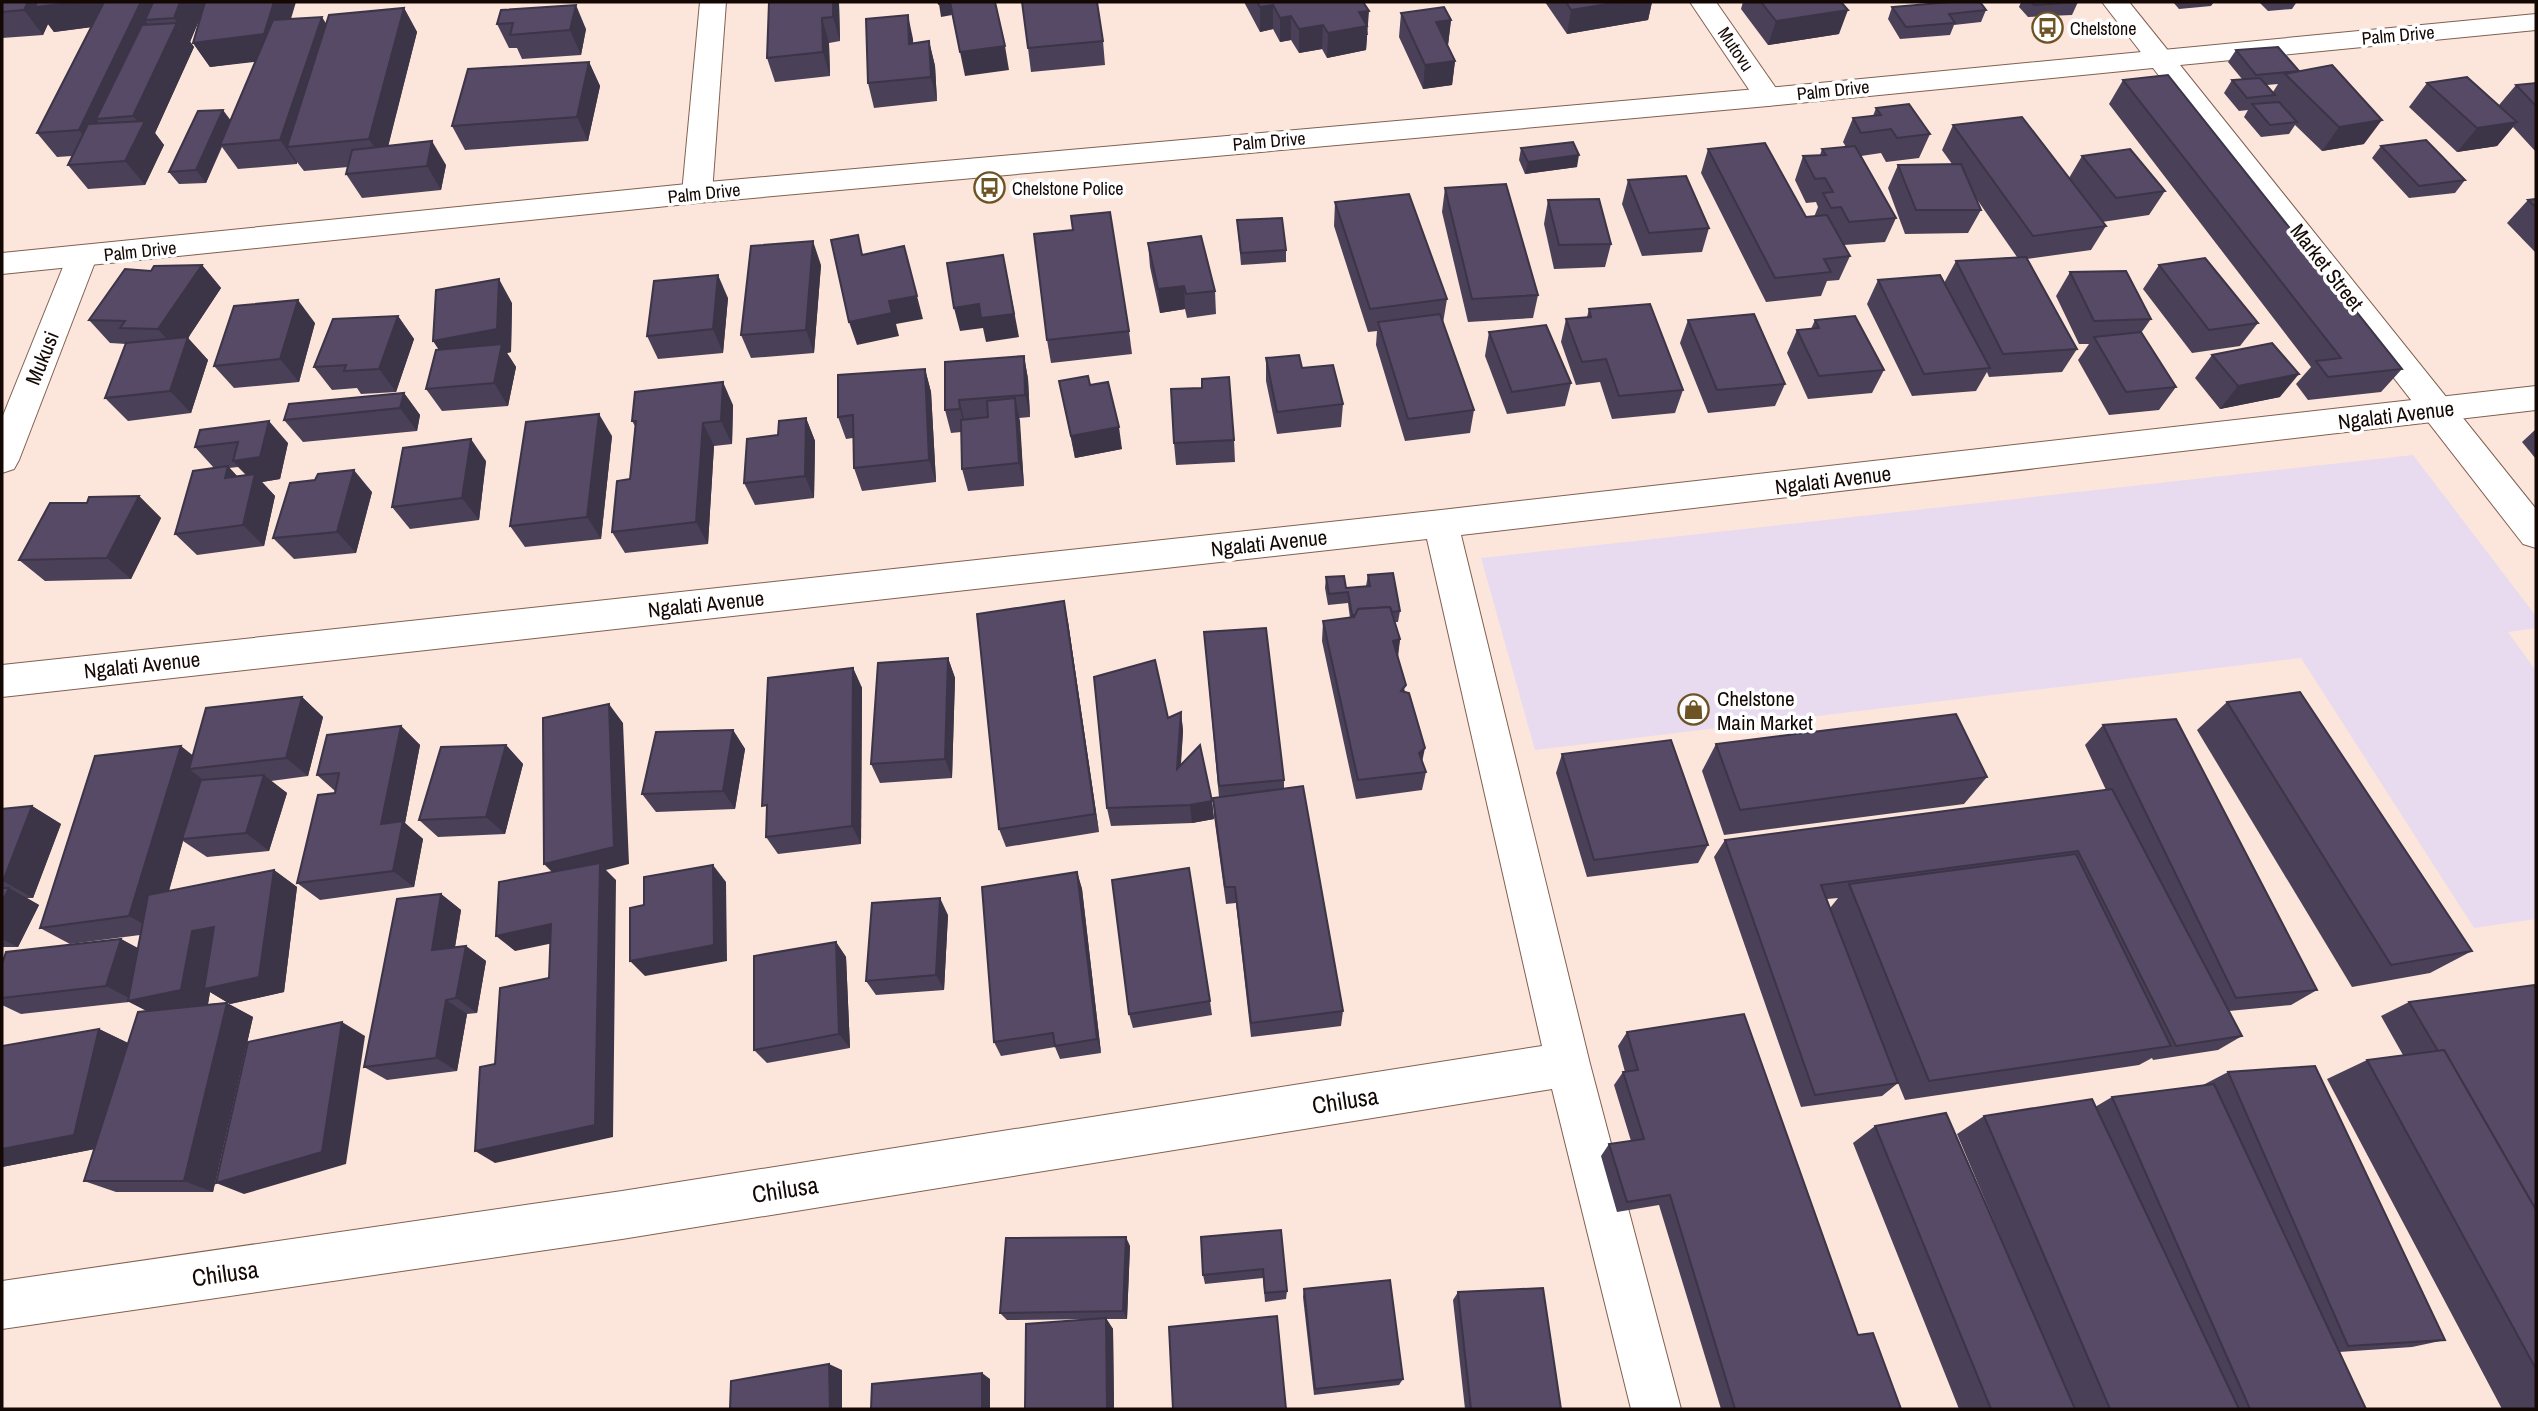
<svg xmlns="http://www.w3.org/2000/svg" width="2538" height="1411" viewBox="0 0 2538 1411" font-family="'Archivo Narrow',sans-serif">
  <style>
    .commercial { fill: #e8dbef }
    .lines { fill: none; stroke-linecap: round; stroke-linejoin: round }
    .minor-casing { stroke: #806051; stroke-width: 2 }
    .tertiary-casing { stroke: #806051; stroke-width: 2 }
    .minor { fill: #fff; fill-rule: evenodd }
    .tertiary { fill: #fff; fill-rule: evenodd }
    .wall { fill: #4a4058; fill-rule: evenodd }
    .shaded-wall { fill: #3c3447 }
    .building { fill: #564a66; stroke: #3c3447; stroke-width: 2 }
    .labels { text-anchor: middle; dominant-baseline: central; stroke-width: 7; stroke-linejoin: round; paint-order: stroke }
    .far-poi-label { font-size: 18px; fill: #140804; stroke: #fff; text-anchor: start }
    .far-street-label { font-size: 18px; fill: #140804; stroke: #fff }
    .street-label { font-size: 21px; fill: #140804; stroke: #fff }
    .poi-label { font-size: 21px; fill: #140804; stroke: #fff; text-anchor: start }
    .near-street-label { font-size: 24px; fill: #140804; stroke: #fff }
  </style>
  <rect width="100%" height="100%" fill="#fce5db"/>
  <!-- commercial -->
  <path class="commercial" d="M2413,455L2536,616V628L2508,632L2536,671V919L2474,928L2301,658L1535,750L1481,558Z"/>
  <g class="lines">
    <defs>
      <g id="minor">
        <path d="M700,2H726L712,193L708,200L697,203L686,200L682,193Z"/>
        <path d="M1690,2H1716L1782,97L1778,103L1768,106L1758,103Z"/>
        <path d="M2102,2H2129L2174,58L2170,64L2160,66L2150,64Z"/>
        <path d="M82,247L93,250L97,257L19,460L14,469L2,473V418L67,257L71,250Z"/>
        <path d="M2536,386V410L1461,535L1590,1064L1681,1409H1631L1552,1089L622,1239L2,1329V1281L622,1191L1542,1046L1427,539L2,697V665L1441,510Z"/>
      </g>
      <path id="tertiary" d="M2536,14V30L2180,65L2536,509V548L2523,544L2153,68L1768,106L697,203L2,274V253L697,183L1768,88Z"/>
    </defs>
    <!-- minor casing -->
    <use href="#minor" class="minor-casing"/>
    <!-- tertiary casing -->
    <use href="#tertiary" class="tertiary-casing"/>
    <!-- minor -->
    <use href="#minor" class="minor"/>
    <!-- tertiary -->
    <use href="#tertiary" class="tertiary"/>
  </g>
  <!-- wall -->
  <g class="wall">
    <path d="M2,2H204L205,3L291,19L326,24L404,8L417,32L388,146L446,165L441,190L362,198L346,174L348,167L304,171L297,162V164L238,169L222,147L206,183L179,184L169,172L231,120L255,61L210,67L193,43L200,17L190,42L194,47L155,133L164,145L145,185L88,189L68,165L72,156L57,157L37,133L91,27L54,32L48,24L43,35L2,38Z"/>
    <path d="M1244,2H1363L1368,35H1367L1366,50L1327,58L1322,49L1299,53L1291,40L1280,42L1273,29L1260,32Z"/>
    <path d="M1545,2H1652L1648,20L1567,34Z"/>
    <path d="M1743,2H1841L1839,34L1768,45L1741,9Z"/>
    <path d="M2021,2H2078L2072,15L2028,17L2019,7Z"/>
    <path d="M2173,2H2214L2211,6L2179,9Z"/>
    <path d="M2259,2H2321L2296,3L2292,9L2268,11Z"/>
    <path d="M839,3L840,41L829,43L830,76L775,82L767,58Z"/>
    <path d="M1892,7L1986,10L1981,22L1954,25L1950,35L1900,39L1888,19Z"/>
    <path d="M501,10L586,29L581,55L522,59L517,48H509L497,24Z"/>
    <path d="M1401,13L1451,20L1448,45H1447L1455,61L1452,85L1423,89L1399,37Z"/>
    <path d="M913,39V43L929,41L935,66L937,101L874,108L868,83Z"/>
    <path d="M1103,41L1105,65L1031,72L1028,48Z"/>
    <path d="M2278,47L2364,144L2322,151L2295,125L2289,134L2261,137L2244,117L2248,110L2239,111L2224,93L2232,80L2242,79L2228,62L2236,50ZM2278,84L2273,92L2267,85Z"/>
    <path d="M589,62L600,86L588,141L465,150L452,126Z"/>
    <path d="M2123,80L2402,369L2381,392L2308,400L2296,384L2311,367L2109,104Z"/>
    <path d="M2427,83L2499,105L2516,85L2536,83V152L2513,127L2497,146L2457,152L2409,107Z"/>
    <path d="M1876,108L1930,134L1919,158L1886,162L1881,153L1861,156L1896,218L1885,242L1844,245L1850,256L1839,280L1827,281L1821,296L1766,302L1701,173L1708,149L1806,217H1814L1818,207L1816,202L1806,203L1795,180L1803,156L1820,155L1822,149L1846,147L1843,142L1853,118L1873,116Z"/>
    <path d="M1953,125L2069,178L2082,156L2165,191L2149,215L2102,222L2106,226L2091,250L2027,259L2077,349L2062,372L1989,377L1987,372L1976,391L1912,396L1867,304L1878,280L1944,283L1956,261L2017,257L1976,198L1981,210L1968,233L1905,234L1888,188L1898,165L1952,164L1942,150Z"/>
    <path d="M2381,146L2465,180L2455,193L2409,198L2372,158Z"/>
    <path d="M1521,148L1577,167L1525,174L1519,160Z"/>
    <path d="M1628,180L1709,228L1702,252L1642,256L1622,204Z"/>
    <path d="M1445,188L1538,295L1533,318L1468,322L1442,212Z"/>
    <path d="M2536,199V253L2507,223L2528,200Z"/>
    <path d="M1548,200L1611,244L1605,267L1554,269L1544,224Z"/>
    <path d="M1335,202L1447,299L1443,323L1474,410L1470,433L1405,441L1376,345L1377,331L1368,332L1334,226Z"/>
    <path d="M1237,220L1286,250V262L1241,265Z"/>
    <path d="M1148,243L1215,291L1216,314L1187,318L1185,309L1160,313L1150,267Z"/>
    <path d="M202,265L221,288L188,338L208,360L191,413L128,421L105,398L126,344L110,343L89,320L151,271Z"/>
    <path d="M821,265L814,353L751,358L741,335Z"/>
    <path d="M2159,265L2258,323L2240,346L2192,353L2143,289Z"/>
    <path d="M2070,272L2151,319L2141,333L2176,387L2159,410L2109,415L2078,360L2089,344H2079L2056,296Z"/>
    <path d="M728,298L723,353L658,359L647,336Z"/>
    <path d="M512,303L511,352L507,353L516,367L508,406L442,411L426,389L439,350Z"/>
    <path d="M1589,309L1683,390L1675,413L1612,419L1600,382L1576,385L1561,342L1566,319L1587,317Z"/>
    <path d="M398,316L414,339L396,392L361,394L357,388L332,390L314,367Z"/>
    <path d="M1688,320L1785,384L1775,406L1708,413L1680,343Z"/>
    <path d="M1815,320L1884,370L1872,393L1808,399L1787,353L1797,330L1811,329Z"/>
    <path d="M315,323L299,382L234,388L214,366Z"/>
    <path d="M1129,331L1132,354L1051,363L1047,340Z"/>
    <path d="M1489,332L1571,383L1565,406L1507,414L1485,356Z"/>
    <path d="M2212,355L2280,397L2220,409L2195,378Z"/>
    <path d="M1024,356L1028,379L1030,417L1019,418L1024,486L968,491L962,469L961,432L951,433L945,410Z"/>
    <path d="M1266,358L1302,368L1343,404L1341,427L1277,434L1266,381Z"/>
    <path d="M925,369L931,392L936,482L862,491L854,468L853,438L846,439L838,417Z"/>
    <path d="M1059,381L1090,385L1122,449L1075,458Z"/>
    <path d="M404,393L420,415L417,431L303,442L284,420Z"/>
    <path d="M733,405L732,444L714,446L708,544L625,553L612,532L630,479L635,426L632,421Z"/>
    <path d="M806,418L815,441L814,498L755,505L744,483L778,435Z"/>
    <path d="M2536,429V459L2522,442Z"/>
    <path d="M200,430L288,443L280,479L262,482L275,496L264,546L197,555L175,534L214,468L195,447ZM238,467L246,475L237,476L229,468Z"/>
    <path d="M612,436L601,539L525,547L510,526Z"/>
    <path d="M1234,440L1235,462L1176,465L1174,443Z"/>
    <path d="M486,461L479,520L410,529L392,507Z"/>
    <path d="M372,492L356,553L294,559L273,538Z"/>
    <path d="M139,496L161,518L131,579L45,581L19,560Z"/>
    <path d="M1368,575L1400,611L1398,622H1395L1400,639L1398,658L1405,692L1422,761L1426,772L1422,790L1356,799L1322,641L1323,621L1350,618L1348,603L1328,605L1325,588L1326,577L1346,588L1366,586Z"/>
    <path d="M1068,622L1099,832L1006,847L999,829Z"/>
    <path d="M1204,632L1284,780V789L1343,1011L1341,1026L1251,1037L1236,903L1226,904L1214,816L1213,798L1219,797Z"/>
    <path d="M948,658L955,678L952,778L880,783L871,764Z"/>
    <path d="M853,668L862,688L861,844L778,854L766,837Z"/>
    <path d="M302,697L323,717L308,776L271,781L287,793L269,851L207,857L183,841L169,891L274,870L297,887L284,992L230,1004L210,992L208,1004L227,1003L253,1017L213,1192H116L84,1181L95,1149L2,1167V1046L99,1029L128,1043L147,1011L129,1002L21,1014L2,1005V964L121,939L138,948L140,935L70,944L40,928L193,756Z"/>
    <path d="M2227,702L2472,951L2430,973L2352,987L2197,730Z"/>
    <path d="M1181,712L1183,731L1181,765L1212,801L1214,819L1192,823L1111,826L1107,808L1168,718Z"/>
    <path d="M2103,725L2317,990L2291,1005L2229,1011L2242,1036L2218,1050L2153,1060L2152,1058L2139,1065L1905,1100L1898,1083L1882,1096L1801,1107L1714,857L1725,840L2106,790L2085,745ZM1838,898L1830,908L1827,899Z"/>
    <path d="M401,726L420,745L405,823L423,839L414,887L320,900L297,883L335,791L317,775Z"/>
    <path d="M733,730L745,749L735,809L656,812L642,794Z"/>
    <path d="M1716,744L1987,777L1964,804L1724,835L1702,771Z"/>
    <path d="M506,745L523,764L505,834L438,837L419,820Z"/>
    <path d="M1562,754L1708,845L1698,863L1587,877L1556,773Z"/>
    <path d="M32,806L61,824L33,898H27L39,905L18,947H2V809Z"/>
    <path d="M1077,872L1082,889L1101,1053L1060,1059L1055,1047L1001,1056L994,1042Z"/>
    <path d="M441,894L461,910L455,947L466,946L486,961L477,1013L467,1014L457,1071L387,1080L364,1067Z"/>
    <path d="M948,915L944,990L876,995L866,981Z"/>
    <path d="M836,942L846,957L850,1048L767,1063L754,1050Z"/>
    <path d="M2536,989V1409H2502L2327,1079L2367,1060L2403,1055L2381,1016L2409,1002Z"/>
    <path d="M1210,1001L1212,1015L1133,1028L1129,1014Z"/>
    <path d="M1627,1032L1858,1335L1901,1409H1721L1659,1205L1617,1212L1601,1156L1609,1144L1631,1141L1614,1085L1623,1072H1625L1618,1046Z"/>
    <path d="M2228,1072L2445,1340L2412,1347L2339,1352L2366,1409H1959L1853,1143L1875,1126L2009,1257L1957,1134L1984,1116L2095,1107L2112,1097L2203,1085Z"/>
    <path d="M1281,1230L1287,1291L1286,1299L1265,1302L1263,1278L1205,1284L1203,1275Z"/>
    <path d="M1130,1246L1127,1319H1106L1113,1329L1114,1409H1025L1100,1319L1007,1320L1000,1313Z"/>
    <path d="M1304,1289L1403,1379L1399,1385L1314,1395L1303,1297Z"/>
    <path d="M1458,1292L1561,1409H1465L1453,1300Z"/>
  </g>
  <!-- shaded-wall -->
  <g class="shaded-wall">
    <path d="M28,2H118L116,24L54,32L48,24L43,35L24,10Z"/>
    <path d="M141,2H166L145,20L154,34L96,119L108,134L98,154L79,130Z"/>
    <path d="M180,2H204L206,4L190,42L174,18Z"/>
    <path d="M274,2H296L279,59L210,67L193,43Z"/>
    <path d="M833,2H839V3L840,41L833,17Z"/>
    <path d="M1620,2H1652L1648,20L1567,34L1571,10Z"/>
    <path d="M950,3L952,15L941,17L939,4Z"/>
    <path d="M576,5L586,29L581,55L570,30Z"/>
    <path d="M1273,5V29L1260,32V7Z"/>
    <path d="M404,8L417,32L384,163L369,139Z"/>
    <path d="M1848,10L1839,34L1768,45L1776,21Z"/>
    <path d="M1369,11L1366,50L1327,58L1328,33L1359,12Z"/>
    <path d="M908,15L913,39L914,68L909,44Z"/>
    <path d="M1291,16V40L1280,42V18Z"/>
    <path d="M322,17L337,41L287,147L297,162V164L280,140Z"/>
    <path d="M822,18L829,43L830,76L823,52Z"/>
    <path d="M1451,20L1448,45L1434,47L1436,22Z"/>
    <path d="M177,23L194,47L155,133L164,145L145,185L125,161L142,127L133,116Z"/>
    <path d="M1323,25L1322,49L1299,53V29Z"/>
    <path d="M929,41L935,66L937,101L931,77Z"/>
    <path d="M1005,46L1009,70L965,76L960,52Z"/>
    <path d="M1455,61L1452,85L1423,89L1425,65Z"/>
    <path d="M589,62L600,86L588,141L577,117Z"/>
    <path d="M223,110L232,122L220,145L221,147L206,183L196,170Z"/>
    <path d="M2382,120L2364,144L2322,151L2339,127Z"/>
    <path d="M2517,122L2497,146L2457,152L2477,128Z"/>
    <path d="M432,141L446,165L441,190L427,166Z"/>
    <path d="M1579,155L1577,167L1525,174L1528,162Z"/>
    <path d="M813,241L821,265L814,353L806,330Z"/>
    <path d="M904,246L923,319L896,324L899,336L857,345L849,322L889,301Z"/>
    <path d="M202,265L221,288L188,338L208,360L191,413L170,391L178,352L158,329Z"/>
    <path d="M718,275L728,298L723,353L713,329Z"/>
    <path d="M499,279L512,303L511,352L507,353L516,367L508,406L494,383L448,364L433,341Z"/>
    <path d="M1008,279L1019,337L986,342L983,328L960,331L954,308Z"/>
    <path d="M1184,286L1185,309L1160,313L1158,289Z"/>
    <path d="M298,300L315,323L299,382L280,359Z"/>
    <path d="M398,316L414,339L396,392L379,369Z"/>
    <path d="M1024,356L1028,379L1030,417L1025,395Z"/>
    <path d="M925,369L931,392L936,482L929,460Z"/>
    <path d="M2299,374L2280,397L2220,409L2238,386Z"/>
    <path d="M723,382L733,405L732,444L721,421Z"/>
    <path d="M404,393L420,415L417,431L400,408Z"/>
    <path d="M1015,398L1020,421L1024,486L1019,463Z"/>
    <path d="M959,400L965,423L966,432L960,409Z"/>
    <path d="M599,414L612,436L601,539L587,517Z"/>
    <path d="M806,418L815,441L814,498L805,476Z"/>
    <path d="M269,421L288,443L280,479L262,482L275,496L264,546L243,525L253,482L233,461Z"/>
    <path d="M703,423L714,446L708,544L696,522Z"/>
    <path d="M1119,427L1122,449L1075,458L1071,436Z"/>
    <path d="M471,439L486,461L479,520L462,498Z"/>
    <path d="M228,466L248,488L225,478Z"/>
    <path d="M354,470L372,492L356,553L337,532Z"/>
    <path d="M139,496L161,518L131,579L107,558Z"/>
    <path d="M1064,601L1068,622L1099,832L1095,814Z"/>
    <path d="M1400,639L1397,659L1393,641Z"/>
    <path d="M948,658L955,678L952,778L945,759Z"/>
    <path d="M853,668L862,688L861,844L852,826Z"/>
    <path d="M302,697L323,717L308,776L286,758Z"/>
    <path d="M609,704L623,723L629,864L606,870L616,880L613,1137L495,1163L475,1151L595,1125L561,881L544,864Z"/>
    <path d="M1181,712L1183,731L1179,787L1177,769Z"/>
    <path d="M401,726L420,745L405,823L423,839L414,887L393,871L381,824Z"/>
    <path d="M733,730L745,749L735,809L723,791Z"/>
    <path d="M506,745L523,764L505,834L486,817Z"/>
    <path d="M181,746L205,765L189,769L201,778L184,839H182L183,841L157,932L129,916Z"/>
    <path d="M1425,748L1421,767L1419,753Z"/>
    <path d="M264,775L287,793L269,851L246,833Z"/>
    <path d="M1212,801L1214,819L1192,823L1190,805Z"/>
    <path d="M32,806L61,824L33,898L3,881Z"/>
    <path d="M713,865L726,882L727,961L645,976L630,961Z"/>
    <path d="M274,870L297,887L284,992L230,1004L210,992L208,1004L156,1016L128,1001L133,1000L106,986L121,939L149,955Z"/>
    <path d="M1077,872L1082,889L1101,1053L1097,1039Z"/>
    <path d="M9,888L39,905L18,947L2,939V902Z"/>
    <path d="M441,894L461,910L452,965L432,950Z"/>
    <path d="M940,898L948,915L944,990L936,975Z"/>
    <path d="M551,924L568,940L515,951L496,936Z"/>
    <path d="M836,942L846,957L850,1048L839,1034Z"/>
    <path d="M466,946L486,961L477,1013L456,998Z"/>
    <path d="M446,1000L467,1014L457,1071L436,1058Z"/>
    <path d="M227,1003L253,1017L213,1192L184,1181Z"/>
    <path d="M342,1022L365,1036L346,1164L244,1194L216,1183Z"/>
    <path d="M99,1029L128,1043L105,1147L2,1167V1149Z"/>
    <path d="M1126,1237L1130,1246L1127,1319L1123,1311Z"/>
    <path d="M1106,1318L1113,1329L1114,1409H1107Z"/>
    <path d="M829,1364L842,1370V1409H830Z"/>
    <path d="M982,1373L990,1379V1409H982Z"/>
  </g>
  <!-- building -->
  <g class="building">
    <path d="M2,2H28L24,10L2,12Z"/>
    <path d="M37,2H80L35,7Z"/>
    <path d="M104,2H141L79,130L37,133Z"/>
    <path d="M153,2H180L174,18L145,20Z"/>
    <path d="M205,2H274L264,34L193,43Z"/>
    <path d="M769,2H833V17L822,18L823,52L767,58Z"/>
    <path d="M938,2H950V3L939,4Z"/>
    <path d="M950,2H995L1005,46L960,52Z"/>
    <path d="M1022,2H1097L1103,41L1028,48Z"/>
    <path d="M1257,2H1363L1369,11L1359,12L1367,26L1328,33L1323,25L1299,29L1291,16L1280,18L1273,5L1260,7Z"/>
    <path d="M1566,2H1620L1571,10Z"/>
    <path d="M1761,2H1841L1848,10L1776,21Z"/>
    <path d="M1951,2H1980L1986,10L1949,14L1955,23L1906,27L1892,7Z"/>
    <path d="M2031,2H2078L2034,5Z"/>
    <path d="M576,5L570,30L510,35L513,23L497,24L501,10Z"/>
    <path d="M1444,7L1451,20L1436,22L1455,61L1425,65L1401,13Z"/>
    <path d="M404,8L369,139L287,147L329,15Z"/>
    <path d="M908,15L909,44L929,41L931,77L868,83L866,19Z"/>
    <path d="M322,17L280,140L220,145L273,20Z"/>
    <path d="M177,23L133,116L96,119L142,25Z"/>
    <path d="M2278,47L2299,71L2256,75L2236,50Z"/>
    <path d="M589,62L577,117L452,126L468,69Z"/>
    <path d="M2332,65L2382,120L2339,127L2285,74Z"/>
    <path d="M2168,75L2402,369L2328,377L2316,361L2341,358L2123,80Z"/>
    <path d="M2467,77L2517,122L2477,128L2427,83Z"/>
    <path d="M2260,78L2275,95L2247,98L2232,80Z"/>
    <path d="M2536,83V106L2516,85Z"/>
    <path d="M2279,102L2297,122L2270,125L2252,104Z"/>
    <path d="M1909,104L1930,134L1897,138L1891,129L1861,133L1853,118L1881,115L1876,108Z"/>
    <path d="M223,110L196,170L169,172L198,111Z"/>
    <path d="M2022,117L2106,226L2033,236L1953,125Z"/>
    <path d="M145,121L125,161L68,165L88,124Z"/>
    <path d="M2426,140L2465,180L2419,186L2381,146Z"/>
    <path d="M432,141L427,166L346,174L352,150Z"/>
    <path d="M1573,142L1579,155L1528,162L1521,148Z"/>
    <path d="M1765,143L1806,217L1827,215L1850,256L1824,259L1831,272L1775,278L1708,149Z"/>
    <path d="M1855,146L1896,218L1849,222L1841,207L1831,208L1823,193L1833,192L1825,178L1815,179L1803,156L1826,155L1822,149Z"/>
    <path d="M2130,149L2165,191L2116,198L2082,156Z"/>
    <path d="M1961,164L1981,210H1916L1898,165Z"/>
    <path d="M1686,176L1709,228L1649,233L1628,180Z"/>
    <path d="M1506,184L1538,295L1472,299L1445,188Z"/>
    <path d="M1409,194L1447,299L1370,309L1335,202Z"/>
    <path d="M1599,199L1611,244L1559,245L1548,200Z"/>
    <path d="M2536,199V207L2528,200Z"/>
    <path d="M1110,212L1129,331L1047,340L1034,234L1073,230L1071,216Z"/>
    <path d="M1282,218L1286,250L1241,253L1237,220Z"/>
    <path d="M858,235L862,255L904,246L917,296L889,301L892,313L849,322L831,240Z"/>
    <path d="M1201,236L1215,291L1186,294L1184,286L1158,289L1148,243Z"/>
    <path d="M813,241L806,330L741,335L751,246Z"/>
    <path d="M1003,255L1014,314L981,318L979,304L954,308L947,263Z"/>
    <path d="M2026,257L2077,349L2003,354L1956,261Z"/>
    <path d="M2205,258L2258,323L2209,330L2159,265Z"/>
    <path d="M202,265L158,329L120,328L125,321L89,320L125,269L151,271L154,266Z"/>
    <path d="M2126,271L2151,319L2094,321L2070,272Z"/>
    <path d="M718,275L713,329L647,336L654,281Z"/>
    <path d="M1940,275L1990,368L1924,374L1878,280Z"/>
    <path d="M499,279L497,329L433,341L436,290Z"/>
    <path d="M298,300L280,359L214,366L234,306Z"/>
    <path d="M1650,304L1683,390L1619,396L1606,359L1582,362L1566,319L1591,317L1589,309Z"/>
    <path d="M1440,314L1474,410L1408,419L1378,322Z"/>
    <path d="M1754,314L1785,384L1717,390L1688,320Z"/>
    <path d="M398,316L379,369L344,371L346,365L314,367L333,319Z"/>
    <path d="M1855,316L1884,370L1819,376L1797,330L1819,328L1815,320Z"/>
    <path d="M1546,325L1571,383L1512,392L1489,332Z"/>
    <path d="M2141,332L2176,387L2126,392L2094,337Z"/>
    <path d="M188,337L170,391L105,398L126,343Z"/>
    <path d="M2272,343L2299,374L2238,386L2212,355Z"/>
    <path d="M502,344L494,383L426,389L436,350Z"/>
    <path d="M1299,355L1302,368L1333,365L1343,404L1277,412L1266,358Z"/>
    <path d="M1024,356L1025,395L959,400L960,409L945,410V362Z"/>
    <path d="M925,369L929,460L854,468L853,415L838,417V375Z"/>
    <path d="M1088,376L1090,385L1108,382L1119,427L1071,436L1059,381Z"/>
    <path d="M1229,377L1234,440L1174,443L1171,389L1202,388V379Z"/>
    <path d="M723,382L721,421L703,423L696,522L612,532L617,481L630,479L636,421H632L635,392Z"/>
    <path d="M404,393L400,408L284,420L289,404Z"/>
    <path d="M1015,398L1019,463L962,469L961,420L988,417L987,401Z"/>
    <path d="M599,414L587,517L510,526L526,422Z"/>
    <path d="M806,418L805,476L744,483L747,439L778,435L779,421Z"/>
    <path d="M269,421L260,457L233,461L238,442L195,447L200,430Z"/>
    <path d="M471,439L462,498L392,507L403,448Z"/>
    <path d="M228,466L225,478L255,474L243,525L175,534L193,471Z"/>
    <path d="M354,470L337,532L273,538L290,483L315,480L318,474Z"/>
    <path d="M139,496L107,558L19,560L50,503H87L89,497Z"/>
    <path d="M1393,573L1400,611L1392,612L1390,607L1358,609L1356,615H1352L1348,592L1329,594L1326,577L1344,576L1346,588L1370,586L1368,575Z"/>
    <path d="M1064,601L1095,814L999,829L977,614Z"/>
    <path d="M1390,607L1400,639L1393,641L1406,685L1401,691L1409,693L1425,748L1419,753L1426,772L1358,780L1323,621L1354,617L1358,609Z"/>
    <path d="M1266,628L1284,780L1219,786L1204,632Z"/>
    <path d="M948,658L945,759L871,764L878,663Z"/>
    <path d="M1155,660L1168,718L1181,712L1177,769L1200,745L1212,801L1190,805L1107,808L1094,677Z"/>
    <path d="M853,668L852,826L766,837L767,805L762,806L768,678Z"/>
    <path d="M2300,692L2472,951L2391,965L2227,702Z"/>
    <path d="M302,697L286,758L189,769L206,708Z"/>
    <path d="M609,704L614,847L544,864L543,718Z"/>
    <path d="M1956,714L1987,777L1740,810L1716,744Z"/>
    <path d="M2176,719L2317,990L2236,998L2103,725Z"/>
    <path d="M401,726L381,824L403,821L393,871L297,883L318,795L335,793L339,773L317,775L327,735Z"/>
    <path d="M733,730L723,791L642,794L656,732Z"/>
    <path d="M1671,740L1708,845L1594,860L1562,754Z"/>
    <path d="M506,745L486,817L419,820L441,747Z"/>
    <path d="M181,746L129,916L40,928L95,756Z"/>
    <path d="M264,775L246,833L182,839L201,780Z"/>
    <path d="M1303,786L1343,1011L1251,1023L1235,887H1225L1213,798Z"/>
    <path d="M2112,789L2242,1036L2176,1046L2078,851L1821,885L1898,1083L1815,1095L1725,840Z"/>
    <path d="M32,806L3,881H2V809Z"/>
    <path d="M2076,854L2171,1046L1929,1081L1849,884Z"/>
    <path d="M600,863L595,1125L475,1151L480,1067L495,1064L500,988L549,978L551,924L496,936L499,882Z"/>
    <path d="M713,865L714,945L630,961V908L644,905V877Z"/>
    <path d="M1189,868L1210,1001L1129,1014L1112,880Z"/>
    <path d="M274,870L259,977L204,989L214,927L192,931L181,990L128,1001L148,895Z"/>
    <path d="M1077,872L1097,1039L1055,1046L1053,1033L994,1042L982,887Z"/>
    <path d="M2,888H9L2,902Z"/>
    <path d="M441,894L432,950L466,946L456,998L446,1000L436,1058L364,1067L397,899Z"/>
    <path d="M940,898L936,975L866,981L872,903Z"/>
    <path d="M121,939L106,986L2,998V964L6,952Z"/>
    <path d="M836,942L839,1034L754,1050V956Z"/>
    <path d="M2534,985L2536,989V1210L2444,1050L2438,1051L2409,1002Z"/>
    <path d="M227,1003L184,1181H84L138,1012Z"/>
    <path d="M1744,1014L1858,1335L1873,1333L1901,1409H1735L1670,1195L1627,1202L1609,1144L1644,1139L1623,1072L1638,1070L1627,1032Z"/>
    <path d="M342,1022L322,1152L216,1183L248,1042Z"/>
    <path d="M99,1029L74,1135L2,1149V1046Z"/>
    <path d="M2444,1050L2536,1210V1369L2367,1060Z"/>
    <path d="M2315,1066L2445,1340L2348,1346L2228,1072Z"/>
    <path d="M2214,1084L2366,1409H2250L2112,1097Z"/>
    <path d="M2092,1099L2239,1409H2110L1984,1116Z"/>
    <path d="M1946,1113L2075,1409H1991L1875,1126Z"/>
    <path d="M1281,1230L1287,1291L1265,1293L1263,1269L1203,1275L1201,1237Z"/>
    <path d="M1126,1237L1123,1311L1000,1313L1006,1238Z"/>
    <path d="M1390,1280L1403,1379L1315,1389L1304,1289Z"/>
    <path d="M1543,1288L1561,1409H1471L1458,1292Z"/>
    <path d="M1277,1316L1286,1409H1173L1169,1327Z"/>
    <path d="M1106,1318L1107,1409H1025L1026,1324Z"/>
    <path d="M829,1364L830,1409H730L731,1381Z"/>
    <path d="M982,1373V1409H871L872,1384Z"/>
  </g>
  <!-- icons -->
  <defs>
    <symbol id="bus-ring" viewBox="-11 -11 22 22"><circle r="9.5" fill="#fff" stroke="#6e5325" stroke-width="1.5"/><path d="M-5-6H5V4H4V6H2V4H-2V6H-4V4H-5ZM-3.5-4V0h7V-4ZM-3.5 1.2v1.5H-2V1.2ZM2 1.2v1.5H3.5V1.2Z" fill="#6e5325"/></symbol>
    <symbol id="shop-ring" viewBox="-11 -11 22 22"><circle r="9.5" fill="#fff" stroke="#6e5325" stroke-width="1.5"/><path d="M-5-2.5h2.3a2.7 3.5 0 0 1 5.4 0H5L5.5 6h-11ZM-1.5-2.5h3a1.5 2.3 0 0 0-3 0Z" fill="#6e5325"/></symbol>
  </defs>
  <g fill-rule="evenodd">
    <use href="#bus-ring" x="2030" y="10" width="35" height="35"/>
    <use href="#bus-ring" x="972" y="170" width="35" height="35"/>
    <use href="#shop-ring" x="1676" y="692" width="35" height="35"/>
  </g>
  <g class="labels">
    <!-- far-poi labels -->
    <g class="far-poi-label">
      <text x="2070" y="28">Chelstone</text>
      <text x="1012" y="188">Chelstone Police</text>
    </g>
    <!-- far-street labels -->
    <g class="far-street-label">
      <text transform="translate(2398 35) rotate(-5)">Palm Drive</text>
      <text transform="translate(1736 49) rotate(56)">Mutovu</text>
      <text transform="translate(1833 90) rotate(-6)">Palm Drive</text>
      <text transform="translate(1269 141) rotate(-5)">Palm Drive</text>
      <text transform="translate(704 193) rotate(-6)">Palm Drive</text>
      <text transform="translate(140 251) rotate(-6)">Palm Drive</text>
    </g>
    <!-- street labels -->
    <g class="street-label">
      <text transform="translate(2327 267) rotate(52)">Market Street</text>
      <text transform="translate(42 358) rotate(-68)">Mukusi</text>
      <text transform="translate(2396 415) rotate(-7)">Ngalati Avenue</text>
      <text transform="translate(1833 480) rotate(-7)">Ngalati Avenue</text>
      <text transform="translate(1269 543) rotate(-6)">Ngalati Avenue</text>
      <text transform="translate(706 604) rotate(-6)">Ngalati Avenue</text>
      <text transform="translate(142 665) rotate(-6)">Ngalati Avenue</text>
    </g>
    <!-- poi labels -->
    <g class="poi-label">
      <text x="1717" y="698">Chelstone<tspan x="1717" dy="24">Main Market</tspan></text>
    </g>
    <!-- near-street labels -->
    <g class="near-street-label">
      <text transform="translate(1345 1100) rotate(-9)">Chilusa</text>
      <text transform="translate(785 1189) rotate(-9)">Chilusa</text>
      <text transform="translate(225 1273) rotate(-8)">Chilusa</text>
    </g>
  </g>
  <!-- border -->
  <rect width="2538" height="1411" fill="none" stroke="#140804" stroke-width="7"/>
</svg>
